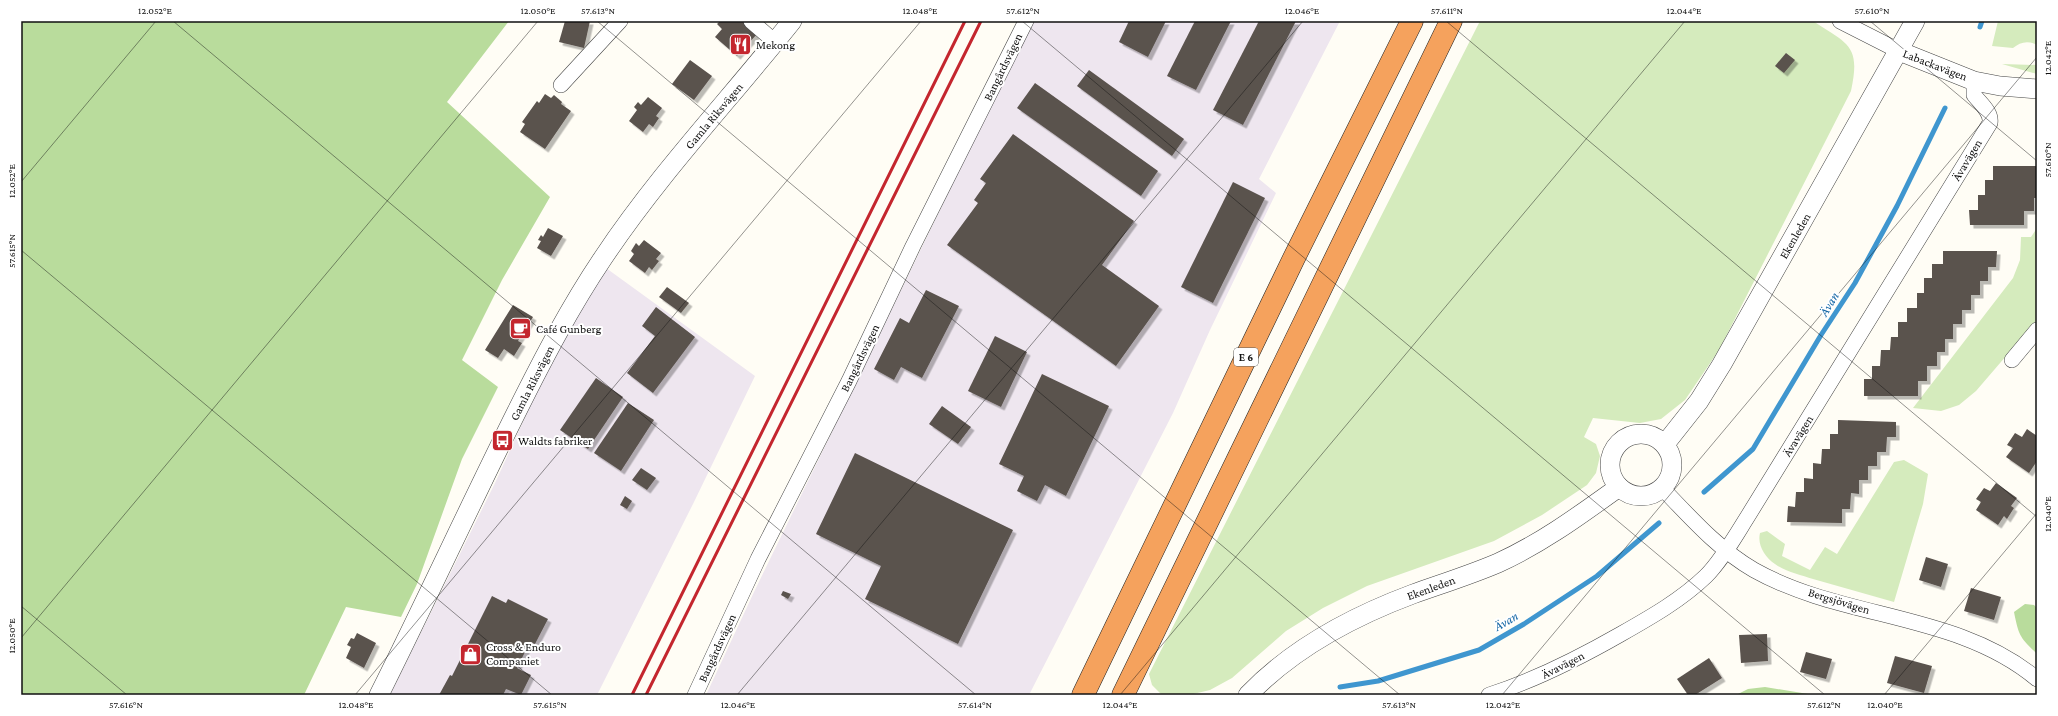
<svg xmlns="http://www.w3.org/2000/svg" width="2058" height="716" viewBox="0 0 2058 716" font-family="'Crimson Pro',serif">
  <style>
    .industrial { fill: #eee6ef }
    .green { fill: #d5ebbd }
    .forest { fill: #b9dc9c }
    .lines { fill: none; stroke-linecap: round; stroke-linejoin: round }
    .stream { stroke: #3f96cf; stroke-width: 5 }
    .building { fill: #5a524d; filter: url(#shadow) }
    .minor-casing { stroke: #444; stroke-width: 16 }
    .tertiary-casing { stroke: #444; stroke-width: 20 }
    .motorway-casing { stroke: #222; stroke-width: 23 }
    .minor { stroke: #fff; stroke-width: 15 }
    .tertiary { stroke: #fff; stroke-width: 19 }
    .motorway { stroke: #f5a25d; stroke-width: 22 }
    .rail { stroke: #c4262e; stroke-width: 3 }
    .ticks { fill: none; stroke: #111; stroke-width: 1; stroke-opacity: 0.45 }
    .labels { text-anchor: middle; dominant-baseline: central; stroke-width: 4; stroke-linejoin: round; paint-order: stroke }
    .shield { fill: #fff; stroke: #585858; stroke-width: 1 }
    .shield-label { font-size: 11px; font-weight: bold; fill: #111 }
    .poi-label { font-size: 12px; fill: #111; stroke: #fff; text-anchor: start }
    .street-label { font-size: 12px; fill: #111; stroke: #fff }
    .water-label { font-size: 13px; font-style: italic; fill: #1768a6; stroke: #fff }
    .neatline { fill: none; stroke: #111; stroke-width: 1.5 }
    .ticks-label { font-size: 10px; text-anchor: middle; fill: #111 }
  </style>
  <defs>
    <filter id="shadow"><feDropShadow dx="3.5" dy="3.5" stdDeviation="0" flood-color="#0004"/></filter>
  </defs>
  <rect width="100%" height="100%" fill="#fffdf5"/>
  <!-- industrial -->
  <g class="industrial">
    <path d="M1032,21H1340L1259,179L1276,193L1210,330L1173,413L1029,695H706L754,592Z"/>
    <path d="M606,268L755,376L693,504L597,695H390L495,483L555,352Z"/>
  </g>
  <!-- green -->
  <g class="green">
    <path d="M1480,21H1813C1848,44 1861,45 1851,91L1719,350L1685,400L1661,419L1640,423L1593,418L1584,437L1596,444L1600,456L1596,473L1587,485L1542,515L1494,541L1367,586L1323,608L1286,631L1232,678L1210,690L1189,695H1162L1152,685L1149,674Z"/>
    <path d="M1998,21H2037V45C2028,40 2020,42 2013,48L1992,46Z"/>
    <path d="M2002,64L2037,65V74Z"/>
    <path d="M2037,228V320L1976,391L1959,405L1941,411L1913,408L2013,278L2020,260L2021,237H2031Z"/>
    <path d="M1904,460L1928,474L1923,504L1894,602C1867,594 1840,587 1813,579C1801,575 1786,572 1775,564C1765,557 1757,545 1760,533L1767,531L1785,544L1782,556L1810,570L1825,547L1837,554L1894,462Z"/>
  </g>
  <!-- forest -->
  <g class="forest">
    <path d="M21,21H509L447,102L550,197L502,280L462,360L498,387L462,459L417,584L401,617L346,607L304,695H21Z"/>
    <path d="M2025,604L2034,605L2037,608V654C2020,637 2019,637 2014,612Z"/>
    <path d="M1765,687L1814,695H1736L1748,689Z"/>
  </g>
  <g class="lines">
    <!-- stream -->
    <g class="stream">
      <path d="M1980,27L1982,21"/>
      <path d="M1704,492L1753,449L1821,335L1855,283L1897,206L1945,108"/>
      <path d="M1340,687L1378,681L1479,650L1524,624L1597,576L1659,523"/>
    </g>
  </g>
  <!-- building -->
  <g class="building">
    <path d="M565,21H590L584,48L559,42Z"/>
    <path d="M720,21H745L758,33L737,56L715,37L722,29L717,24Z"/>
    <path d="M1129,21H1166L1148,57L1119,42Z"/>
    <path d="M1195,21H1231L1196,90L1167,76Z"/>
    <path d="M1259,21H1296L1243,125L1213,110Z"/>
    <path d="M1786,53L1795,60L1784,73L1775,66Z"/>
    <path d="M690,60L712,76L694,100L672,84Z"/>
    <path d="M1089,70L1184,139L1172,156L1077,86Z"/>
    <path d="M1035,83L1158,171L1141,196L1017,108Z"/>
    <path d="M545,94L551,98L554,95L562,102L561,104L571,111L545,149L520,132L525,124L522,122L537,101L539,103Z"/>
    <path d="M648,97L662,108L656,116L659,118L653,127L649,124L643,132L629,121L637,110L634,107L638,102L641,105Z"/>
    <path d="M1013,134L1134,221L1102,265L1159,306L1116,366L947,245L978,203L974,200L986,183L980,179Z"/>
    <path d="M1993,166H2037V198H2034V211H2024V225H1970L1969,210H1978V195H1985V180H1993Z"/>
    <path d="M1233,182L1265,198L1213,303L1181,287Z"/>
    <path d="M548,228L563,236L551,256L537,248L541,241L538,240L541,235L543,237Z"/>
    <path d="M644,240L661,253L656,259L659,261L652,270L649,267L645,273L629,261L634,254L631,251L636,243L639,246Z"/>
    <path d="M1943,251H1997L1996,267H1988V281H1980V295H1971V310H1962V324H1953V339H1945V352H1937V366H1927V381H1918V396H1864V379H1872V366H1880L1881,350H1890L1891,337H1898V322H1907V308H1917V293H1924V278H1932V264H1943Z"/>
    <path d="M667,287L689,303L681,313L659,297Z"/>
    <path d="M926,290L959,306L922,378L901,367L894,380L874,369L900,318L909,323Z"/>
    <path d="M513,305L533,317L518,341L522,343L514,356L504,349L498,358L485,350Z"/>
    <path d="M656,307L695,337L653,393L627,373L655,336L642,326Z"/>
    <path d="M995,336L1027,352L1001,407L968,391Z"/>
    <path d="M1042,374L1109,406L1066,496L1045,485L1037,501L1017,491L1024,476L999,464Z"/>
    <path d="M596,378L623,397L588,449L560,430Z"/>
    <path d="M628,403L654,420L621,471L594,453Z"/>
    <path d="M942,406L971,427L958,444L929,424Z"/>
    <path d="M1838,420L1896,422V437H1887L1886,452H1877V466H1868V480H1859V494L1851,493L1850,509H1842V523L1787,522L1788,506L1795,507L1796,492H1804V478L1813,479V463L1821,464L1822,449H1830V434H1838Z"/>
    <path d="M2027,429L2037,436V461L2029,473L2006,457L2013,448L2007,445L2015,433L2022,437Z"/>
    <path d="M855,453L1013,530L958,644L865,599L881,566L816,534Z"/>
    <path d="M641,468L656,478L647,490L632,480Z"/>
    <path d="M1996,483L2017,498L2011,506L2014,508L2007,519L2004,516L1998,525L1976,510L1981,502L1976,499L1984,488L1990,491Z"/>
    <path d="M625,496L632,501L627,509L620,505Z"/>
    <path d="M1926,557L1948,564L1941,587L1919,580Z"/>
    <path d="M1971,588L2001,597L1994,620L1964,611Z"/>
    <path d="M783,591L791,594L788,599L781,595Z"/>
    <path d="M492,596L506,603L508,599L548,619L535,644L530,642L517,668L531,675L521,695L506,689L503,695H439L450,675L452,676Z"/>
    <path d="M357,633L376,643L364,668L346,658L351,647L347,645L351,638L354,639Z"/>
    <path d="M1767,634L1768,661L1741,663L1739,635Z"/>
    <path d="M1806,652L1832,659L1826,679L1800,672Z"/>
    <path d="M1895,656L1932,666L1924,693L1887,683Z"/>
    <path d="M1709,658L1722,678L1695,695H1688L1677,679Z"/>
  </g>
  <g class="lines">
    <defs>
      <g id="minor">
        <path d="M751,21L775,42"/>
        <path d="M1840,21L1899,51"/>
        <path d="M561,85L620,21"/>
        <path d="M2012,360L2037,330"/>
        <path d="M1662,488C1690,517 1719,550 1754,570C1843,620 1957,612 2037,679"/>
        <path d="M695,695L758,559L849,381L913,246L1026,21"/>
        <path d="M1489,695C1536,680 1579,658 1621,634C1651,617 1681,600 1706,576C1722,560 1736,535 1748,516L1990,123C1992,112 1980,103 1974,95V81"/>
      </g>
      <g id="tertiary">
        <path d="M1899,51L1974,81L2000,86L2037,89"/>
        <circle cx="1641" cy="465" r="31"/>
        <path d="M1665,444L1699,401L1722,364L1915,21"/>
        <path d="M379,695C426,601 470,505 517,411C543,359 570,307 603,258C659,174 729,100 792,21"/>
        <path d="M1248,695C1292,649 1354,616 1413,594C1441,584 1470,575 1498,563C1542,543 1580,515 1619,487"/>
      </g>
      <g id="motorway">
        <path d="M1083,695L1294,258L1412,21"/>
        <path d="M1123,695L1451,21"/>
      </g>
    </defs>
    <!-- minor casing -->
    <use href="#minor" class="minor-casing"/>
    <!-- tertiary casing -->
    <use href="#tertiary" class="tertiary-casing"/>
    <!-- motorway casing -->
    <use href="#motorway" class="motorway-casing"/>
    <!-- minor -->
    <use href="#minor" class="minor"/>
    <!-- tertiary -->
    <use href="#tertiary" class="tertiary"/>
    <!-- motorway -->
    <use href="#motorway" class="motorway"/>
    <!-- rail -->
    <g class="rail">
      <path d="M632,695L965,21"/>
      <path d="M646,695L981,21"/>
    </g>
  </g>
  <!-- ticks -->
  <path class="ticks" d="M173,21L976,695M597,21L1400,695M1022,21L1825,695M1446,21L2037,517M1870,21L2037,161M21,182L156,21M21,250L552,695M21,606L127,695M21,638L538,21M355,695L921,21M737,695L1303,21M1120,695L1685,21M1502,695L2037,57M1884,695L2037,513"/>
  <!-- icons -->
  <defs>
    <symbol id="restaurant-square" viewBox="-11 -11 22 22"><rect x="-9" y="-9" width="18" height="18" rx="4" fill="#c4262e" stroke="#fff"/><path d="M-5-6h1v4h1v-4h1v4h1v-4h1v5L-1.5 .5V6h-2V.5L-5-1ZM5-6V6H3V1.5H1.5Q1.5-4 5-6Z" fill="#fff"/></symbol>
    <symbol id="cafe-square" viewBox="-11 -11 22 22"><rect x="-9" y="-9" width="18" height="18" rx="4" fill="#c4262e" stroke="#fff"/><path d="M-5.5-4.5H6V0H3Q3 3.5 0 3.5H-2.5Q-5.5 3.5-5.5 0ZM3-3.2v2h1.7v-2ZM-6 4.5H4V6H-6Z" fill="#fff"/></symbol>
    <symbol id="bus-square" viewBox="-11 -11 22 22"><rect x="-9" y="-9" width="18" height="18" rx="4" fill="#c4262e" stroke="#fff"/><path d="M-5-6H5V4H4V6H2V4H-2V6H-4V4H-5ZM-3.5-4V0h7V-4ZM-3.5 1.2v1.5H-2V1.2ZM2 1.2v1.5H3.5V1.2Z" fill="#fff"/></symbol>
    <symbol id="shop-square" viewBox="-11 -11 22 22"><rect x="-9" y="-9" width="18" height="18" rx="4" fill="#c4262e" stroke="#fff"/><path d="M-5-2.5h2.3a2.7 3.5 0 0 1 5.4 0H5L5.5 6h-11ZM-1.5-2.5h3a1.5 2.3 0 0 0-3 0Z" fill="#fff"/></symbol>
  </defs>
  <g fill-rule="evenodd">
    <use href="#restaurant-square" x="728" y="32" width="25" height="25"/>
    <use href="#cafe-square" x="508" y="316" width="25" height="25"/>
    <use href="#bus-square" x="490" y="428" width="25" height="25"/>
    <use href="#shop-square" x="458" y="642" width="25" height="25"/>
  </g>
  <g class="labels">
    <!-- shield labels -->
    <rect class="shield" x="1234" y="348" width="24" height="18" rx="3"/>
    <g class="shield-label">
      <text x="1246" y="357">E 6</text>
    </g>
    <!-- poi labels -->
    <g class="poi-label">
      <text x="756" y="45">Mekong</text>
      <text x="536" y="329">Café Gunberg</text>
      <text x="518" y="441">Waldts fabriker</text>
      <text x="486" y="647">Cross &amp; Enduro<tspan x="486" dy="14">Companiet</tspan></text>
    </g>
    <!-- street labels -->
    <g class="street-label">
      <text transform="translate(1935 65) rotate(21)">Labackavägen</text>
      <text transform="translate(1003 67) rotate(-64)">Bangårdsvägen</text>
      <text transform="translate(714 116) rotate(-50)">Gamla Riksvägen</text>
      <text transform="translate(1967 160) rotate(-59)">Ävavägen</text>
      <text transform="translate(1795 236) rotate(-60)">Ekenleden</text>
      <text transform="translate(860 358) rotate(-64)">Bangårdsvägen</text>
      <text transform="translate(532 383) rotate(-63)">Gamla Riksvägen</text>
      <text transform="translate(1798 436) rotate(-58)">Ävavägen</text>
      <text transform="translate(1431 588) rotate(-20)">Ekenleden</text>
      <text transform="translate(1839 601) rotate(17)">Bergsjövägen</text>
      <text transform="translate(717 648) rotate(-65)">Bangårdsvägen</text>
      <text transform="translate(1563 665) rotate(-27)">Ävavägen</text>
    </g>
    <!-- water labels -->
    <g class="water-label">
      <text transform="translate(1829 304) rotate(-59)">Ävan</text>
      <text transform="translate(1506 621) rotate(-30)">Ävan</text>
    </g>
  </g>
  <!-- border -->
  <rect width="2058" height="716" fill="none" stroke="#ffffff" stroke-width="44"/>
  <rect x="22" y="22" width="2014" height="672" class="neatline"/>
  <g class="ticks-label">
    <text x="155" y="14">12.052°E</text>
    <text x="538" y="14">12.050°E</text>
    <text x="598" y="14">57.613°N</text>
    <text x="920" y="14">12.048°E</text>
    <text x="1023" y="14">57.612°N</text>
    <text x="1302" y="14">12.046°E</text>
    <text x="1447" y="14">57.611°N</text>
    <text x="1684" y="14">12.044°E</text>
    <text x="1872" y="14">57.610°N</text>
    <text transform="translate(2047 58) rotate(-90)" y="4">12.042°E</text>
    <text transform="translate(2047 160) rotate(-90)" y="4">57.610°N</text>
    <text transform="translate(11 181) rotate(-90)" y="4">12.052°E</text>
    <text transform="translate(11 251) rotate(-90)" y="4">57.615°N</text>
    <text transform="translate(2047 514) rotate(-90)" y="4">12.040°E</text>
    <text transform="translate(11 636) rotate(-90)" y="4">12.050°E</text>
    <text x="126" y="708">57.616°N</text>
    <text x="356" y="708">12.048°E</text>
    <text x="550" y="708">57.615°N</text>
    <text x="738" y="708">12.046°E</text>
    <text x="975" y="708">57.614°N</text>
    <text x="1120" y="708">12.044°E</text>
    <text x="1399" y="708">57.613°N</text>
    <text x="1503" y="708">12.042°E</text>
    <text x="1824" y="708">57.612°N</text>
    <text x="1885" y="708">12.040°E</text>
  </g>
</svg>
